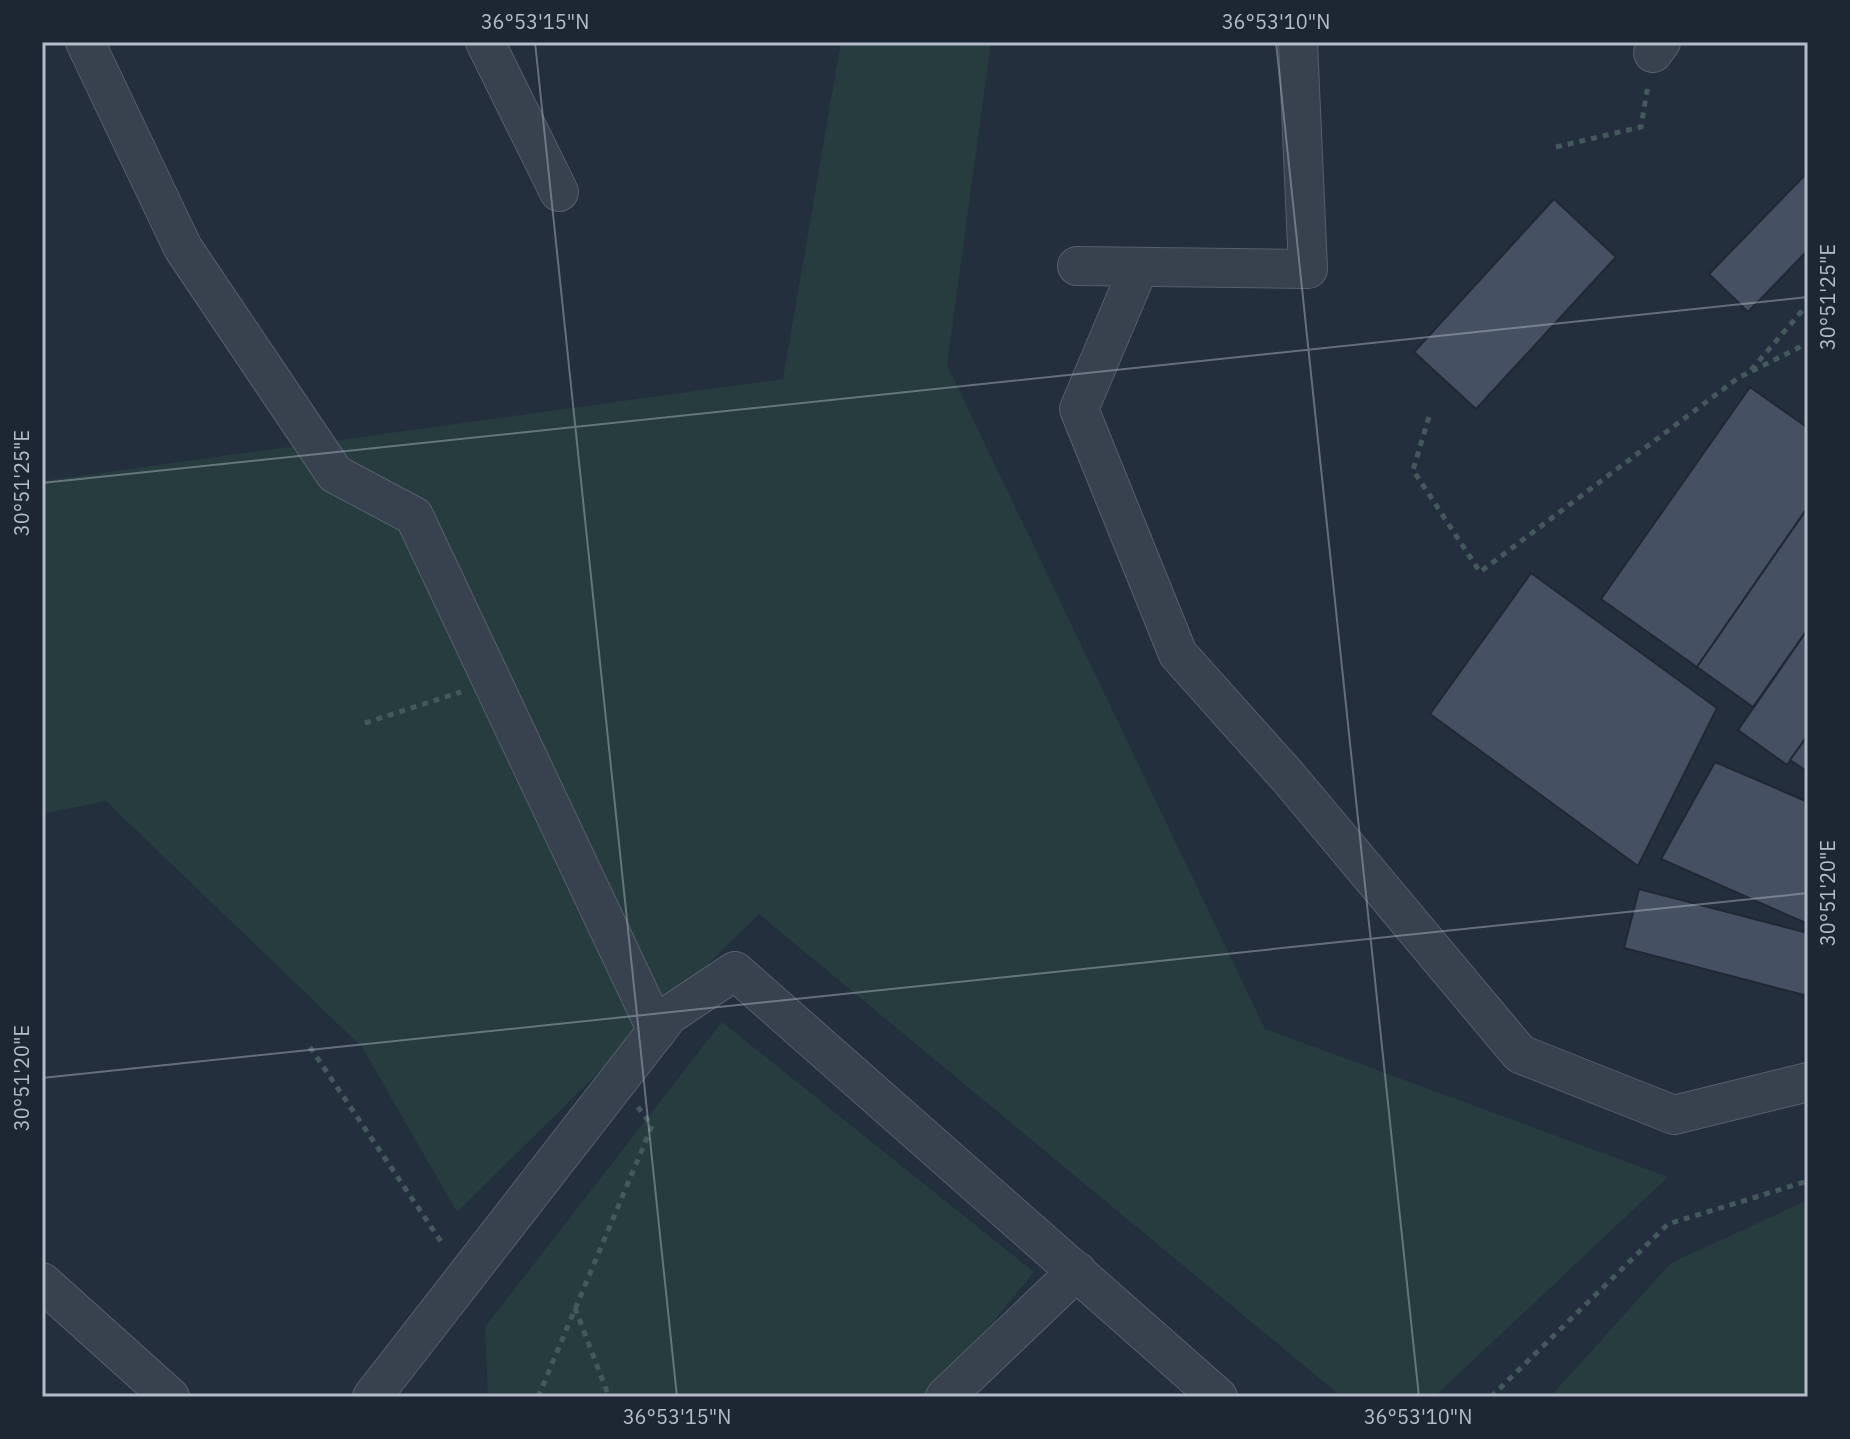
<svg xmlns="http://www.w3.org/2000/svg" width="1850" height="1439" viewBox="0 0 1850 1439" font-family="'IBM Plex Sans',sans-serif">
  <style>
    .green { fill: #263c3f }
    .building { fill: #455162; stroke: #1f2835; stroke-width: 2 }
    .lines { fill: none; stroke-linecap: round; stroke-linejoin: round }
    .minor-casing { stroke: #565f6c; stroke-width: 40 }
    .path { stroke: #44595c; stroke-width: 5; stroke-dasharray: 6 6; stroke-linecap: butt }
    .minor { stroke: #38414e; stroke-width: 38 }
    .ticks { fill: none; stroke: #b4bcc9; stroke-width: 2; stroke-opacity: 0.45 }
    .neatline { fill: none; stroke: #b4bcc9; stroke-width: 3 }
    .ticks-label { font-size: 20px; text-anchor: middle; fill: #b4bcc9 }
  </style>
  <rect width="100%" height="100%" fill="#242f3e"/>
  <!-- green -->
  <g class="green">
    <path d="M841,42H991L947,365L1265,1029L1668,1177L1434,1397H1342L759,914L457,1212L362,1047L106,801L42,814V481L783,379Z"/>
    <path d="M722,1022L1034,1272L931,1397H488L485,1327Z"/>
    <path d="M1808,1200V1397H1550L1671,1263Z"/>
  </g>
  <!-- building -->
  <g class="building">
    <path d="M1808,172V250L1748,312L1709,274Z"/>
    <path d="M1554,199L1616,257L1476,409L1414,352Z"/>
    <path d="M1750,387L1808,428V507L1697,667L1601,599Z"/>
    <path d="M1808,507V629L1753,707L1697,667Z"/>
    <path d="M1531,573L1717,708L1638,866L1430,714Z"/>
    <path d="M1808,629V735L1787,765L1738,730Z"/>
    <path d="M1808,735V772L1790,760Z"/>
    <path d="M1715,762L1808,802V924L1661,859Z"/>
    <path d="M1639,889L1808,933V996L1624,948Z"/>
  </g>
  <g class="lines">
    <defs>
      <g id="minor">
        <path d="M85,42L183,248L335,474L414,516L657,1031"/>
        <path d="M485,42L559,192"/>
        <path d="M1653,53L1661,42"/>
        <path d="M1077,266L1308,269L1298,42"/>
        <path d="M1139,267L1079,409L1178,654L1289,778L1520,1054L1674,1115L1808,1082"/>
        <path d="M42,1282L170,1397"/>
        <path d="M372,1397L669,1015L735,971L1218,1397"/>
        <path d="M945,1397L1077,1271"/>
      </g>
    </defs>
    <!-- minor casing -->
    <use href="#minor" class="minor-casing"/>
    <!-- path -->
    <g class="path">
      <path d="M1556,147L1641,127L1648,85"/>
      <path d="M1751,370L1808,304"/>
      <path d="M1429,417L1413,470L1480,572L1738,378L1808,343"/>
      <path d="M365,723L461,692"/>
      <path d="M310,1047L444,1246"/>
      <path d="M575,1308L609,1397"/>
      <path d="M538,1397L652,1126L638,1107"/>
      <path d="M1491,1397L1668,1224L1808,1181"/>
    </g>
    <!-- minor -->
    <use href="#minor" class="minor"/>
  </g>
  <!-- ticks -->
  <path class="ticks" d="M535,42L677,1397M1276,42L1419,1397M42,483L1808,297M42,1078L1808,893"/>
  <!-- border -->
  <rect width="1850" height="1439" fill="none" stroke="#1d2633" stroke-width="88"/>
  <rect x="44" y="44" width="1762" height="1351" class="neatline"/>
  <g class="ticks-label">
    <text x="535" y="29">36°53'15"N</text>
    <text x="1276" y="29">36°53'10"N</text>
    <text transform="translate(1828 297) rotate(-90)" y="7">30°51'25"E</text>
    <text transform="translate(22 483) rotate(-90)" y="7">30°51'25"E</text>
    <text transform="translate(1828 893) rotate(-90)" y="7">30°51'20"E</text>
    <text transform="translate(22 1078) rotate(-90)" y="7">30°51'20"E</text>
    <text x="677" y="1424">36°53'15"N</text>
    <text x="1418" y="1424">36°53'10"N</text>
  </g>
</svg>
